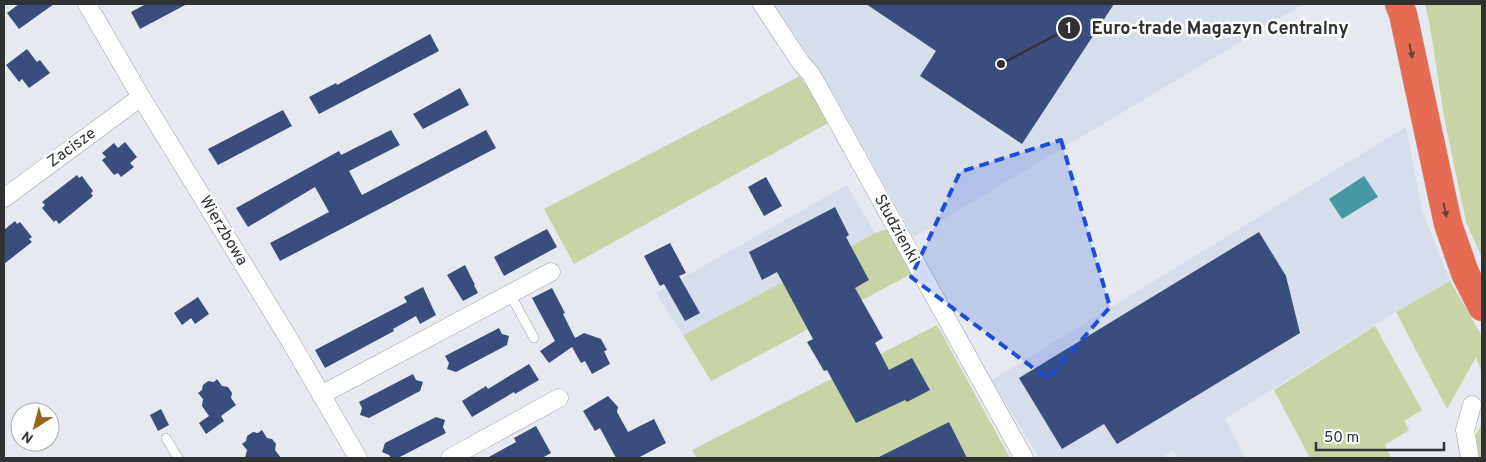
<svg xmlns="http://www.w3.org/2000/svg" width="1486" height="462" viewBox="0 0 1486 462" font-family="Overpass,sans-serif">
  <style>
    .built { fill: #d7deeb }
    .green { fill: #c8d3a6 }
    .water { fill: #4699a4 }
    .building { fill: #394e7c }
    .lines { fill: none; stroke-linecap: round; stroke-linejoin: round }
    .lane-casing { stroke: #9da0a6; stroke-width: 10 }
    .street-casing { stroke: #9da0a6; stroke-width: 19 }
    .highway-casing { stroke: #c5c5c6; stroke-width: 29 }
    .lane { stroke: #fff; stroke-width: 9 }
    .street { stroke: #fff; stroke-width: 18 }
    .highway { stroke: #e56c53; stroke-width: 28 }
    .oneway { fill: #66433d }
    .marked { fill: #1d4ed8; fill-opacity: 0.2; stroke: #1d4ed8; stroke-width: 4; stroke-dasharray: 10 6; stroke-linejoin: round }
    .labels { text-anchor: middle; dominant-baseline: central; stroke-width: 5; stroke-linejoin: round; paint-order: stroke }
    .street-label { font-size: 16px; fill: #303133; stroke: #fff }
    .leader { fill: none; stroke: #303133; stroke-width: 2 }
    .callout-dot { fill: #303133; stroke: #fff; stroke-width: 2 }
    .mark-label { font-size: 15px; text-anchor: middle; font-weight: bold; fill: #fff }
    .callout-label { font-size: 18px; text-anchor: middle; font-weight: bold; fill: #303133; stroke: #fff; stroke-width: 5; stroke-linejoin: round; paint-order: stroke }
  </style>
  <rect width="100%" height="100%" fill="#e6e9ef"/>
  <!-- built -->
  <g class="built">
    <path d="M768,4H1304L914,237L824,78L798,48Z"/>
    <path d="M1406,127L1422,210L1450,281L1396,312L1225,419L1245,458H1177L1173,451L1161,458H1039L992,380Z"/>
    <path d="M847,185L875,233L683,335L656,293Z"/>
  </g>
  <!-- green -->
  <g class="green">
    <path d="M1425,4H1482V258L1466,222L1444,117L1430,26Z"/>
    <path d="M800,76L830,122L574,264L544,209Z"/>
    <path d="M887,229L911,274L711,381L683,335L875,233Z"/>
    <path d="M1450,281L1482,336V373L1476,357L1447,409L1396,312Z"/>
    <path d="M937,325L1010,458H697L692,450Z"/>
    <path d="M1375,326L1422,410L1404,421L1409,430L1385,445L1391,458H1310L1274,390Z"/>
    <path d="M1482,423V458H1479L1476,435Z"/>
  </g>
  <!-- water -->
  <path class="water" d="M1364,176L1378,197L1342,219L1329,199Z"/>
  <!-- building -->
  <g class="building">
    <path d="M19,4H54L19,29L7,13Z"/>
    <path d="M146,4H187L140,29L131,12Z"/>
    <path d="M866,4H1114L1022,144L920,76L936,51Z"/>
    <path d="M430,34L439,51L319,114L309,97L336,83L337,85Z"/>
    <path d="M27,49L37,62L40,60L50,73L29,88L22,79L19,82L6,65Z"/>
    <path d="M460,88L469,105L423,129L413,114Z"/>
    <path d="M283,110L292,126L218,165L208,149Z"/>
    <path d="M391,130L400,145L349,171L362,195L486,130L496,148L280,261L270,243L329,212L315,187L248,227L236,208L339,151L341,155Z"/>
    <path d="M125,142L137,157L130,163L134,167L121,177L118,173L114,175L102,160L106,157L102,153L114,143L118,148Z"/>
    <path d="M77,175L79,178L82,176L93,191L91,193L93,196L59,224L56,220L54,222L42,208L45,205L42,202Z"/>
    <path d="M766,177L782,206L764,216L748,187Z"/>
    <path d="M835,207L849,235L846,237L869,280L855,288L883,338L875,343L889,370L912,358L930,390L907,402L905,400L856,423L827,370L824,371L807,342L813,339L777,272L762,280L749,252Z"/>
    <path d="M15,221L17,224L20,222L32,237L29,239L32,242L4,264V230Z"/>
    <path d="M547,229L557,247L504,276L494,257Z"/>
    <path d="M1259,232L1286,276L1300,333L1117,444L1104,424L1062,449L1019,378Z"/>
    <path d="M670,243L686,273L679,276L700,313L685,321L664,284L660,286L644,256Z"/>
    <path d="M465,265L475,285H474L478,293L463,301L447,275Z"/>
    <path d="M423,287L436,315L420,324L416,316L393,329L394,331L325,368L315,350L407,302L404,297Z"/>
    <path d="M552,288L565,313L563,314L575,338L584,333L601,339L607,350L604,351L610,364L592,374L585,361L581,363L572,347L549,363L540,351L555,341L532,298Z"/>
    <path d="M198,297L209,314L195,324L191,318L182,325L174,313Z"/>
    <path d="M499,328L502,334L509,336L507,345L456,372L447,369L449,363L445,356Z"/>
    <path d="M529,364L539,380L515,394L514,392L472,417L462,401L486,386L488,389Z"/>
    <path d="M413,374L416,380L423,382L420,391L369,418L360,415L362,408L359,402Z"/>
    <path d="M217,379L222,386L228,387L232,393L231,398L236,405L221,416L224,421L206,434L199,423L209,416L202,406L203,399L198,393L202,390L203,385L208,381L214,382Z"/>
    <path d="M608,396L618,407L617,412L628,432L654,419L666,443L638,458H616L600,428L595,431L583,411Z"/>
    <path d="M161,409L169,425L158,431L150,415Z"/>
    <path d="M436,417L445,420L443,427L446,433L398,458H391L389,455L382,452L385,443Z"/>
    <path d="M949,422L967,458H877Z"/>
    <path d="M536,426L551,453L542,458H487L516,442L514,438Z"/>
    <path d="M262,430L267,438L272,439L276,444L275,450L281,458H245L247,450L242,444L246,441L247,436L253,432L258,433Z"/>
  </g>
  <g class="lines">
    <defs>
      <g id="lane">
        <path d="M510,294L534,338"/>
        <path d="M166,438L178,458"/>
      </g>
      <g id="street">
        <path d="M87,4L141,97L289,339L358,458"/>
        <path d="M762,4L801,63L811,74L1024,458"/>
        <path d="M4,198L141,97"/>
        <path d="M321,395L551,272"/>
        <path d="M450,458L559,398"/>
        <path d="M1470,458L1465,430L1472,405"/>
      </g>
      <path id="highway" d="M1399,4L1403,14L1448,224L1465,273L1482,307"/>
    </defs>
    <!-- lane casing -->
    <use href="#lane" class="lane-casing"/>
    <!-- street casing -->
    <use href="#street" class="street-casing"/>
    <!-- highway casing -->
    <use href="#highway" class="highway-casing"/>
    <!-- lane -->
    <use href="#lane" class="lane"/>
    <!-- street -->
    <use href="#street" class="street"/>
    <!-- highway -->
    <use href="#highway" class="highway"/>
  </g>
  <!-- one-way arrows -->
  <defs><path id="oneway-solid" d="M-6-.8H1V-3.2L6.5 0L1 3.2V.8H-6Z" transform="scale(1.25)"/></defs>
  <g class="oneway">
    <use href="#oneway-solid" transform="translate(1411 51) rotate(78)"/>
    <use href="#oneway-solid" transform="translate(1445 210) rotate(78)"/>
  </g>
  <!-- marked area -->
  <path class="marked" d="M1061,140L1110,307L1048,379L911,277L960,172Z"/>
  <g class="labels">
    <!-- street labels -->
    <g class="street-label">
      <text transform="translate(72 148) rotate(-36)">Zacisze</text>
      <text transform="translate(896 229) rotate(61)">Studzienki</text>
      <text transform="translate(223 231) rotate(59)">Wierzbowa</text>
    </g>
  </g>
  <!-- callouts -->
  <path class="leader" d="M1001 64L1069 28"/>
  <g class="callout-dot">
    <circle cx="1001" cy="64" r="5"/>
    <circle cx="1069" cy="28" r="12"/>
  </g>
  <g class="mark-label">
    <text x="1069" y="33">1</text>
  </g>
  <g class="callout-label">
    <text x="1220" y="34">Euro-trade Magazyn Centralny</text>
  </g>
  <!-- border -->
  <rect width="1486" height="462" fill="none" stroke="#303133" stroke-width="10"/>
  <!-- north arrow -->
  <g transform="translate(35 427) rotate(216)"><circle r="24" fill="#ffffff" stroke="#acadad"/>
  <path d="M0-4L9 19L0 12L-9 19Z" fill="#946614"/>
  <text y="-8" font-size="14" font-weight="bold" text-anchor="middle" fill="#303133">N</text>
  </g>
  <!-- scale -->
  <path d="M1316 442v8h128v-8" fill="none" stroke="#303133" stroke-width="2.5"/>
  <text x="1324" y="442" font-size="15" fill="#303133" stroke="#ffffff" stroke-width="4" paint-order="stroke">50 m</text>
</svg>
